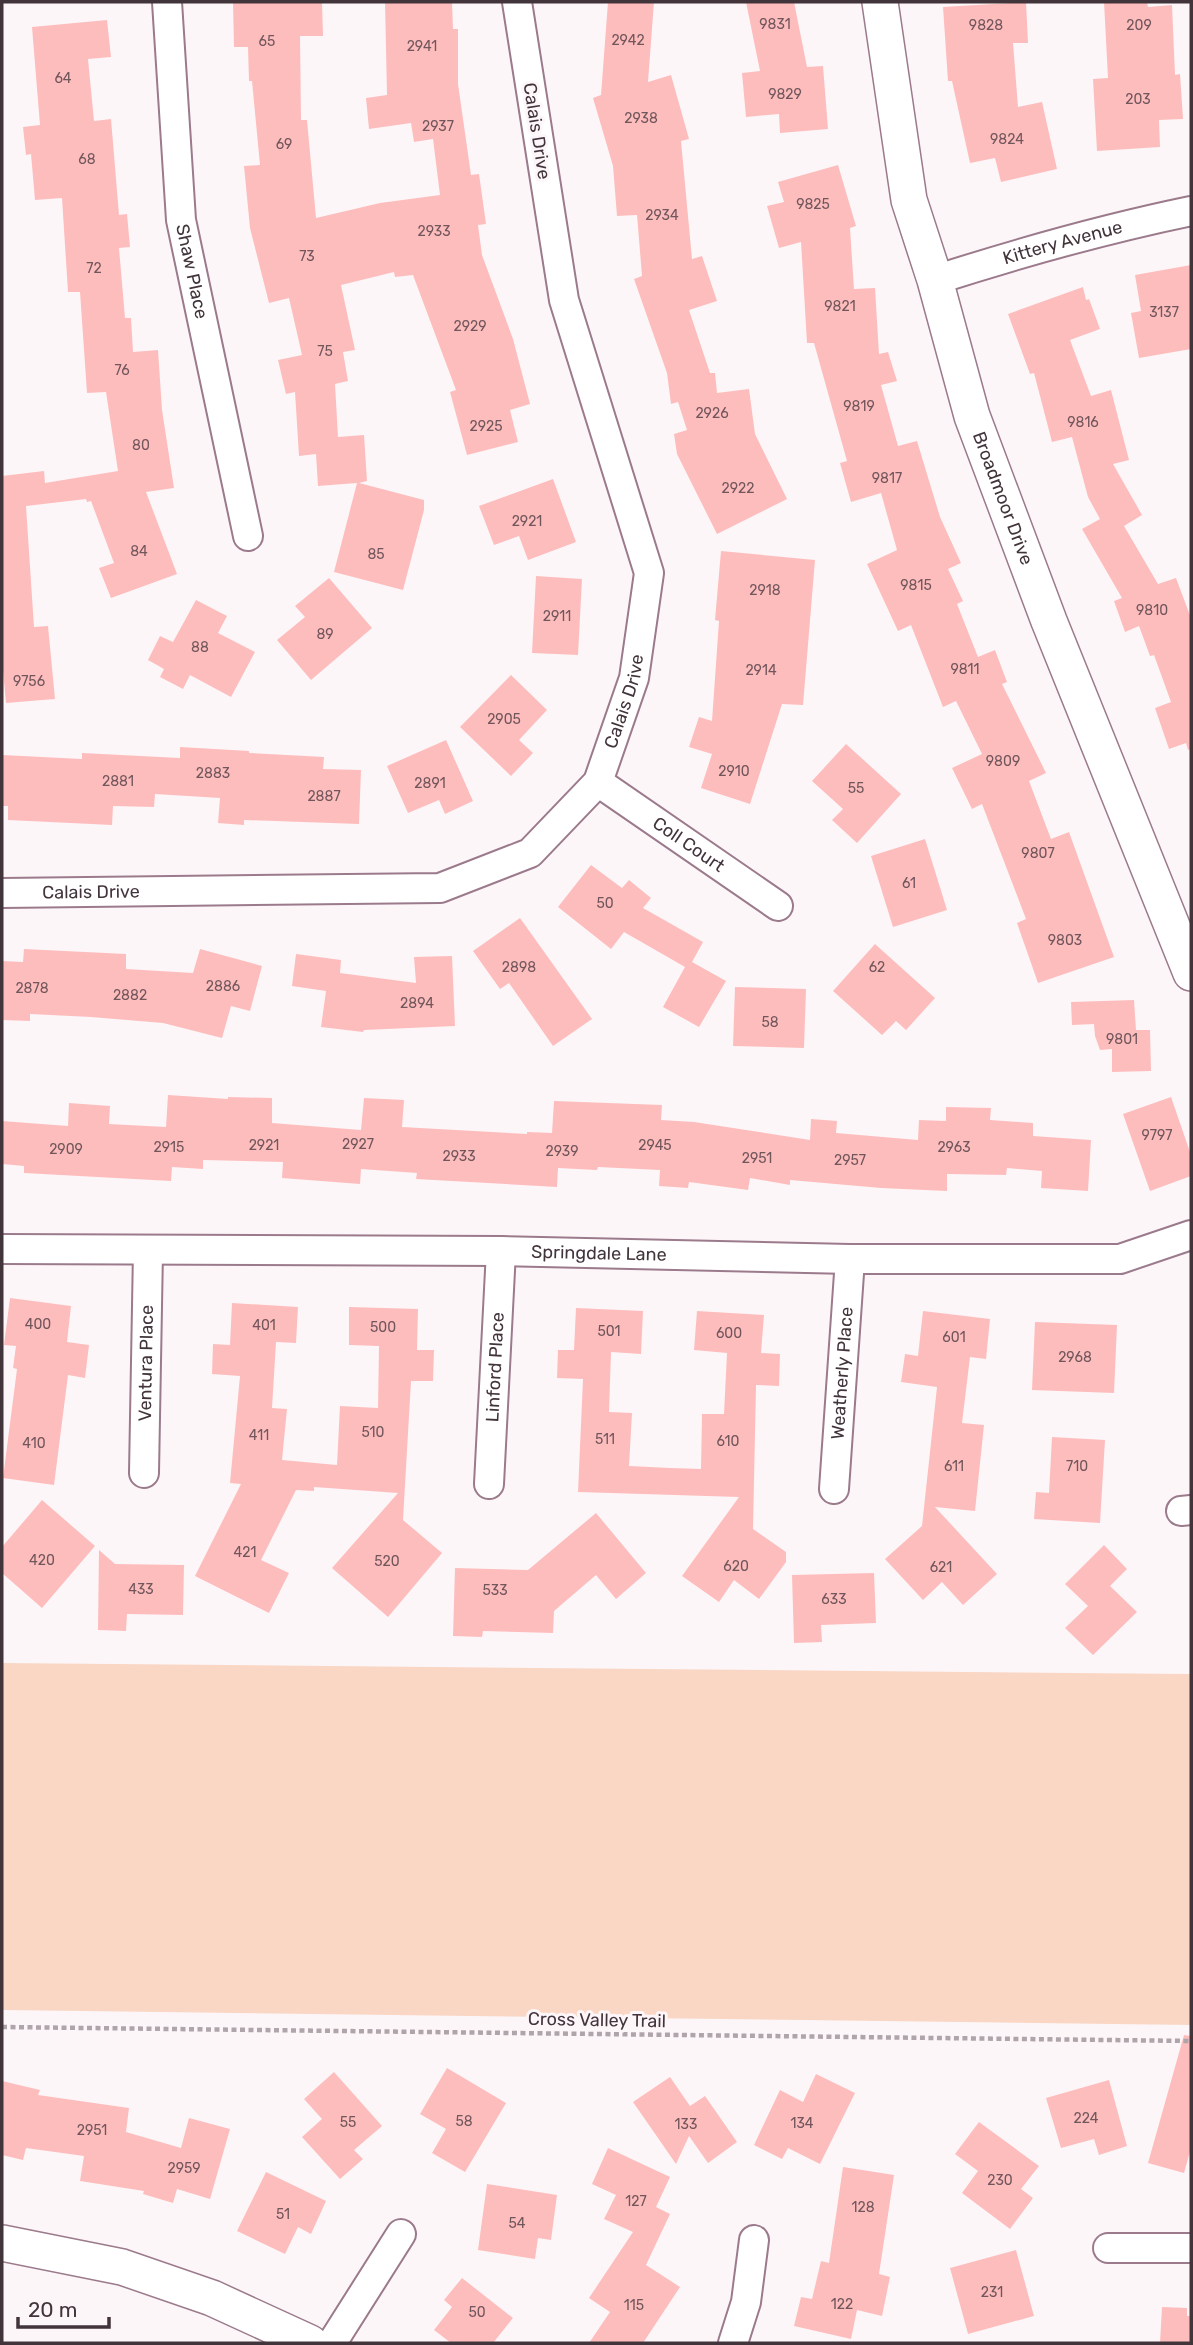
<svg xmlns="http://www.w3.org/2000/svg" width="1193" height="2345" viewBox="0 0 1193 2345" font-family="Rubik,sans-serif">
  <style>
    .green { fill: #f9d7c4 }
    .building { fill: #febdbd }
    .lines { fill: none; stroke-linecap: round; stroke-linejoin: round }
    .minor-casing { stroke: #9b7a8b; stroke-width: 32 }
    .tertiary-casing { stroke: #9b7a8b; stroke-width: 38 }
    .path { stroke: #aea4a9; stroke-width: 4.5; stroke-dasharray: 5 3.5; stroke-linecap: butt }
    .minor { stroke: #fff; stroke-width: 28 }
    .tertiary { stroke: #fff; stroke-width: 35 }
    .labels { text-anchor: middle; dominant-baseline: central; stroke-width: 6; stroke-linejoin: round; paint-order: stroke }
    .number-label { font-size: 14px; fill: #71565c }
    .street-label { font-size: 18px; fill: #42343b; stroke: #fdf6f9 }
  </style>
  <rect width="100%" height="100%" fill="#fdf6f9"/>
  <!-- green -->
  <path class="green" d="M2,1663L1191,1674V2025L2,2010Z"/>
  <!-- building -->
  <g class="building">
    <path d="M233,2H322L323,36H300L301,120H307L316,218L380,203L440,195L433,139L414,142L411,123L369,129L366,98L387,95L385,2H452L453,29H458V84L471,175L479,174L486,224L478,225L482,255L513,339L530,404L510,410L518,442L467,455L450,392L456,390L413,275L395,277L394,272L341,285L355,350L343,352L348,381L335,384L338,437L364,435L367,481L359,483L424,500V510L403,590L334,572L357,483L318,486L316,454L299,456L295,392L286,394L278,360L302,355L289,298L269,303L250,228L244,166L260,165L252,81H249L248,47H234Z"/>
    <path d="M608,2H654L648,82L671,75L689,139L681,141L692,259L702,256L717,301L689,310L710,373H715L717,393L749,389L755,434L787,499L717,534L677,454L674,434L687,430L678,402L671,404L667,373L634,279L642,276L637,215L617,216L613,166L593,98L601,95Z"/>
    <path d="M746,2H794L807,67L823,66L828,129L780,133L779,114L746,117L742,73L760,71Z"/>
    <path d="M1026,2L1028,43H1013L1018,107L1042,102L1057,169L1001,182L995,158L970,163L952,81H948L943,7Z"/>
    <path d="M1104,2H1147L1148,7L1172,5L1175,75L1180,74L1183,119L1159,120L1160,147L1097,151L1093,79L1108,78Z"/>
    <path d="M107,20L111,57L88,59L94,121L111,119L119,215L127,214L130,247L119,248L125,318H131L133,352L158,350L162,410L174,488L146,492L177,574L111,598L99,568L114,563L91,501L87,502L86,499L26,506L34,627L48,626L55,699L6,703L2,659V476L44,471L45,483L118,471L106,392L87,393L80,292H68L62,198L35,200L31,154L26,155L23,127L40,125L32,27Z"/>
    <path d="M838,165L856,226L850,228L854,289L875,288L879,354L888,352L897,381L881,385L898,446L917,441L940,517L961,563L948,569L963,601L957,604L978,657L995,650L1007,682L1002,684L1046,773L1029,781L1051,839L1069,832L1114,957L1038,983L1017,923L1026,919L982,804L972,809L952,768L982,754L956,701L943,707L911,625L898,631L867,564L897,550L881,493L851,502L840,463L847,461L814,343H807L801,242L779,248L767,206L784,202L778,182Z"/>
    <path d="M1191,265V349L1139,358L1131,313L1141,311L1135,275Z"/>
    <path d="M1083,287L1086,300L1089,299L1100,329L1070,340L1091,396L1111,390L1129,460L1113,464L1142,515L1124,526L1158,584L1176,578L1191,618V749L1188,750L1186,743L1169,749L1155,708L1171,702L1154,655L1150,656L1139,626L1125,632L1114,601L1122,598L1082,529L1100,519L1088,497L1072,437L1052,442L1034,373L1030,374L1008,314Z"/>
    <path d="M553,479L576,542L528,560L519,536L494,545L479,506Z"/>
    <path d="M721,551L815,560L803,705L782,704L750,804L701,788L712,754L689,747L699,717L712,721L719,621L715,620Z"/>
    <path d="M536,576L582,579L578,655L532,653Z"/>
    <path d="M329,578L372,628L311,680L277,640L305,617L295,606Z"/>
    <path d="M196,600L227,616L218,633L255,652L231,697L190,675L183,689L160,677L164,669L148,660L160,636L173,642Z"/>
    <path d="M511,675L547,710L519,740L533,753L511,776L460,727Z"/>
    <path d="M446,740L473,801L445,814L439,800L408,813L387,766Z"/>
    <path d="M846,744L901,794L857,843L832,820L843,809L812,781Z"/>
    <path d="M180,747L249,751V753L324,757L323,769L361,770L359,824L244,820V825L218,823L220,798L155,794L154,807L113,806L112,825L8,820V806H2V755L82,759V753L180,758Z"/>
    <path d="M925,839L947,910L893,927L871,856Z"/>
    <path d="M591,865L622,888L629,880L651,898L643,908L703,942L692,962L726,981L699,1027L663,1007L685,967L624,932L611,949L558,907Z"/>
    <path d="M520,918L592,1019L553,1046L509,983L500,989L473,951Z"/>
    <path d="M875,944L935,998L906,1030L896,1021L882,1035L833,991Z"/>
    <path d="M24,949L126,954V969L193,973L200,949L262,966L250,1011L231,1006L222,1038L163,1023L91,1017L30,1014V1021L2,1020V961L23,962Z"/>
    <path d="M296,954L341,960L340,973L416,983L414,957L452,956L455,1026L364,1030L363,1032L321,1027L326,991L292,986Z"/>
    <path d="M735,987L806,989L804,1048L733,1046Z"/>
    <path d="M1134,1000L1136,1030H1150L1151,1071L1112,1072V1049L1100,1050L1095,1036L1094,1024L1072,1025L1071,1002Z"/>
    <path d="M168,1095L228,1099V1097L272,1098V1123L361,1130L364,1098L404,1100L402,1127L527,1134V1132L552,1133L554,1101L662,1105L661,1120L694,1122L810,1140L811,1119L837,1121L836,1133L918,1140L919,1120L946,1121V1107L991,1108L990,1120L1033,1123V1136L1091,1140L1088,1191L1041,1188L1042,1171L1007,1168L1006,1175L947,1174V1191L881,1188L790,1180V1185L750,1178L748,1190L689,1182L688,1188L659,1186L660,1170L598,1167L597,1170L558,1168L557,1187L416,1179L417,1173L361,1169L360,1184L282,1178L283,1162L203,1160V1169L172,1167L171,1181L24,1173V1166L2,1164V1121L68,1126L69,1103L110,1106L109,1124L166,1127Z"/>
    <path d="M1171,1097L1191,1155V1176L1150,1191L1123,1114Z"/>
    <path d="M10,1298L71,1306L67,1342L89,1345L85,1378L68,1375L54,1485L3,1478L17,1369L13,1368L16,1346L4,1345Z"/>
    <path d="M232,1303L298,1307L296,1343L276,1342L272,1408L287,1409L282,1460L337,1465L340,1406L378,1408L379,1346L349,1345V1307L418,1309L417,1350H434L433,1381H411L403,1520L442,1553L388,1617L332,1568L398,1493L314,1487V1491L296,1490L261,1560L289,1573L269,1613L195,1576L241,1484L230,1483L240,1376L212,1374L213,1344L230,1345Z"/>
    <path d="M576,1308L643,1311L641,1354L611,1352L609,1412L632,1413L629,1466L671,1468L701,1469L702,1414H724L727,1353L694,1350L697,1311L764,1315L761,1353L780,1354L779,1386L756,1385L753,1529L786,1552V1562L759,1599L734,1580L719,1602L682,1576L739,1497L578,1492L583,1379L557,1378L558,1350H574Z"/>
    <path d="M923,1311L990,1319L986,1359L970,1357L962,1423L984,1425L975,1511L935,1507L997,1574L963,1605L942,1582L923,1600L885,1559L922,1526L937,1387L901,1382L905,1354L918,1356Z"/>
    <path d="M1035,1322L1117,1325L1114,1393L1032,1390Z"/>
    <path d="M1052,1437L1105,1440L1100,1523L1034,1519L1036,1492L1049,1493Z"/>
    <path d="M42,1500L95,1546L42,1608L2,1573V1547Z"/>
    <path d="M596,1513L646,1573L616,1599L596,1575L554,1611L553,1633L483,1631L482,1637L453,1636L455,1568L528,1570Z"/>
    <path d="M1104,1545L1127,1569L1110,1586L1137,1612L1093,1655L1065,1628L1088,1606L1065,1584Z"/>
    <path d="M99,1550L115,1564L184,1565L183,1615L127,1614L126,1631L98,1630Z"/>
    <path d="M874,1573L876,1623L821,1625L822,1642L794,1643L792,1575Z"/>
    <path d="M1184,2035L1191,2036V2148L1184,2173L1148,2163Z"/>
    <path d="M447,2068L506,2103L465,2172L432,2153L446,2129L420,2114Z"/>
    <path d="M334,2072L382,2126L354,2150L363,2159L340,2179L302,2137L322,2119L304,2099Z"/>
    <path d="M816,2074L855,2093L820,2164L788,2148L782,2159L754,2145L780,2090L803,2102Z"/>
    <path d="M670,2077L690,2106L705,2096L737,2142L708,2163L689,2136L676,2164L633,2102Z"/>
    <path d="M1109,2080L1127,2146L1099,2155L1094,2139L1061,2148L1046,2098Z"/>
    <path d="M2,2081L40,2090L38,2095L129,2108L126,2132L181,2148L189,2118L230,2129L210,2199L177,2189L173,2203L143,2194L144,2191L80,2181L84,2156L26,2148L23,2160L2,2155Z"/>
    <path d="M979,2122L1039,2166L1021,2189L1033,2198L1010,2229L962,2193L978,2171L955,2154Z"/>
    <path d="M608,2148L670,2177L656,2207L670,2214L646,2265L680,2287L643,2343H589L610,2312L589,2298L633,2232L604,2219L616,2195L592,2184Z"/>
    <path d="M843,2167L894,2175L879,2274L890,2277L882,2316L857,2310L851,2339L794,2326L801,2297L812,2299L821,2261L829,2263Z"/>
    <path d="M266,2172L326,2201L311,2234L298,2227L285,2254L237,2231Z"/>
    <path d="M487,2184L557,2195L551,2240L538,2238L535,2259L478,2250Z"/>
    <path d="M1016,2250L1034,2316L968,2334L950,2268Z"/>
    <path d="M462,2278L513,2318L493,2343H451L434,2330L452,2307L444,2300Z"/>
    <path d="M1162,2307L1187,2308V2316H1191V2343H1160Z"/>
  </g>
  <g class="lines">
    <defs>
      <g id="minor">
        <path id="s1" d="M167,2L181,220L248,536"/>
        <path id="s2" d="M935,280C1019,253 1104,229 1191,211"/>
        <path id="s3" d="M598,782L778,906"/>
        <path id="s4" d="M2,893L440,888L530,853L598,782L634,678L649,573L564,300L517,2"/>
        <path id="s5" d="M2,1249L501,1251L850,1259H1120L1191,1235"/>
        <path id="s6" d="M144,1473L148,1251"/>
        <path id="s7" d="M489,1484L501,1251"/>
        <path id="s8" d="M834,1489L850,1259"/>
        <path d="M1181,1511L1191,1510"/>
        <path d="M1108,2248H1191"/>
        <path d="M332,2343L401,2234"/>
        <path d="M733,2343L746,2302L754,2240"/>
      </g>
      <g id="tertiary">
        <path id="s9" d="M880,2L909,200L935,280L972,416L1049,621L1191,973"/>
        <path d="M2,2243L122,2267L212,2298L310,2343"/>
      </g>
    </defs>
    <!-- minor casing -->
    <use href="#minor" class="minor-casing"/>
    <!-- tertiary casing -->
    <use href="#tertiary" class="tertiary-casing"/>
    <!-- path -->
    <path class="path" d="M2,2027L1191,2041"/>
    <!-- minor -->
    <use href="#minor" class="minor"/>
    <!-- tertiary -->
    <use href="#tertiary" class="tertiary"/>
  </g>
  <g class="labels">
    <!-- number labels -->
    <g class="number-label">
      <text x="775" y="24">9831</text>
      <text x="986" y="25">9828</text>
      <text x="1139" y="25">209</text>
      <text x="628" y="40">2942</text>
      <text x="267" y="41">65</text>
      <text x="422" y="46">2941</text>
      <text x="63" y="78">64</text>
      <text x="785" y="94">9829</text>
      <text x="1138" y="99">203</text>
      <text x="641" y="118">2938</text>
      <text x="438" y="126">2937</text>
      <text x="1007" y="139">9824</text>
      <text x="284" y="144">69</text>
      <text x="87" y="159">68</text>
      <text x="813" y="204">9825</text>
      <text x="662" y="215">2934</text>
      <text x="434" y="231">2933</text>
      <text x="307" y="256">73</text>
      <text x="94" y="268">72</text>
      <text x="840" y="306">9821</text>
      <text x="1164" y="312">3137</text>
      <text x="470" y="326">2929</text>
      <text x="325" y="351">75</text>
      <text x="122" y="370">76</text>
      <text x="859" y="406">9819</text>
      <text x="712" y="413">2926</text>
      <text x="1083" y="422">9816</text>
      <text x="486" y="426">2925</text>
      <text x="141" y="445">80</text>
      <text x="887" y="478">9817</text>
      <text x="738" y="488">2922</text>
      <text x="527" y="521">2921</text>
      <text x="139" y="551">84</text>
      <text x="376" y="554">85</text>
      <text x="916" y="585">9815</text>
      <text x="765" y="590">2918</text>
      <text x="1152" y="610">9810</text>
      <text x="557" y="616">2911</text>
      <text x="325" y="634">89</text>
      <text x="200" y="647">88</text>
      <text x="965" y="669">9811</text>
      <text x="761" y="670">2914</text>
      <text x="29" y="681">9756</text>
      <text x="504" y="719">2905</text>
      <text x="1003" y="761">9809</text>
      <text x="734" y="771">2910</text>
      <text x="213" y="773">2883</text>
      <text x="118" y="781">2881</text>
      <text x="430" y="783">2891</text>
      <text x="856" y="788">55</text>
      <text x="324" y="796">2887</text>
      <text x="1038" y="853">9807</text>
      <text x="909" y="883">61</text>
      <text x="605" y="903">50</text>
      <text x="1065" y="940">9803</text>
      <text x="519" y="967">2898</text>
      <text x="877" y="967">62</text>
      <text x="223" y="986">2886</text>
      <text x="32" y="988">2878</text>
      <text x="130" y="995">2882</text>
      <text x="417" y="1003">2894</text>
      <text x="770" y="1022">58</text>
      <text x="1122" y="1039">9801</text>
      <text x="1157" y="1135">9797</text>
      <text x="358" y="1144">2927</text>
      <text x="264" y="1145">2921</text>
      <text x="655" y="1145">2945</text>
      <text x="169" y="1147">2915</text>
      <text x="954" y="1147">2963</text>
      <text x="66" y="1149">2909</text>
      <text x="562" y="1151">2939</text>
      <text x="459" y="1156">2933</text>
      <text x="757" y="1158">2951</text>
      <text x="850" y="1160">2957</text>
      <text x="38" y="1324">400</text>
      <text x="264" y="1325">401</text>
      <text x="383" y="1327">500</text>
      <text x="609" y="1331">501</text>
      <text x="729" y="1333">600</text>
      <text x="954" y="1337">601</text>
      <text x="1075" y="1357">2968</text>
      <text x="373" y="1432">510</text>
      <text x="259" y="1435">411</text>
      <text x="605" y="1439">511</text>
      <text x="728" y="1441">610</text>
      <text x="34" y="1443">410</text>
      <text x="954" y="1466">611</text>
      <text x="1077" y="1466">710</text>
      <text x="245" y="1552">421</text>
      <text x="42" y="1560">420</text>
      <text x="387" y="1561">520</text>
      <text x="736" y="1566">620</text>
      <text x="941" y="1567">621</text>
      <text x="141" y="1589">433</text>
      <text x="495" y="1590">533</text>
      <text x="834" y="1599">633</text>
      <text x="1086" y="2118">224</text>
      <text x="464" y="2121">58</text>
      <text x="348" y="2122">55</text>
      <text x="802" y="2123">134</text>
      <text x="686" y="2124">133</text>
      <text x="92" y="2130">2951</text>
      <text x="184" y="2168">2959</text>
      <text x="1000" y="2180">230</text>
      <text x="636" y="2201">127</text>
      <text x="863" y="2207">128</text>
      <text x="283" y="2214">51</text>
      <text x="517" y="2223">54</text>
      <text x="992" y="2292">231</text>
      <text x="842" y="2304">122</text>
      <text x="634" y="2305">115</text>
      <text x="477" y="2312">50</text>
    </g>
    <!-- street labels -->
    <g class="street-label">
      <text transform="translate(537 131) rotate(81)">Calais Drive</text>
      <text stroke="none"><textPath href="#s2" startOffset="133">Kittery Avenue</textPath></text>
      <text stroke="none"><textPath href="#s1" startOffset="271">Shaw Place</textPath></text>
      <text stroke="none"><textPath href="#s9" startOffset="513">Broadmoor Drive</textPath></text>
      <text stroke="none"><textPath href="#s4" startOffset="718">Calais Drive</textPath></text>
      <text stroke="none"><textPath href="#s3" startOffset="110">Coll Court</textPath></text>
      <text stroke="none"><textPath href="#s4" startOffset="89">Calais Drive</textPath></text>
      <text stroke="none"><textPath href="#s5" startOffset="597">Springdale Lane</textPath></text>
      <text stroke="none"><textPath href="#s6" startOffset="110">Ventura Place</textPath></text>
      <text stroke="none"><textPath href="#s7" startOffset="117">Linford Place</textPath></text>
      <text stroke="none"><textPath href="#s8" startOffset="116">Weatherly Place</textPath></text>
      <text transform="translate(597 2020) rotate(1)">Cross Valley Trail</text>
    </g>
  </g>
  <!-- border -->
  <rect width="1193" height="2345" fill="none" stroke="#42343b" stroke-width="7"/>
  <!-- scale -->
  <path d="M18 2317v10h91v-10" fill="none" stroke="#42343b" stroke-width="3.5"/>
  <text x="28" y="2317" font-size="21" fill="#42343b" stroke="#fdf6f9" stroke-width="5" paint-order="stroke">20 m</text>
</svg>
